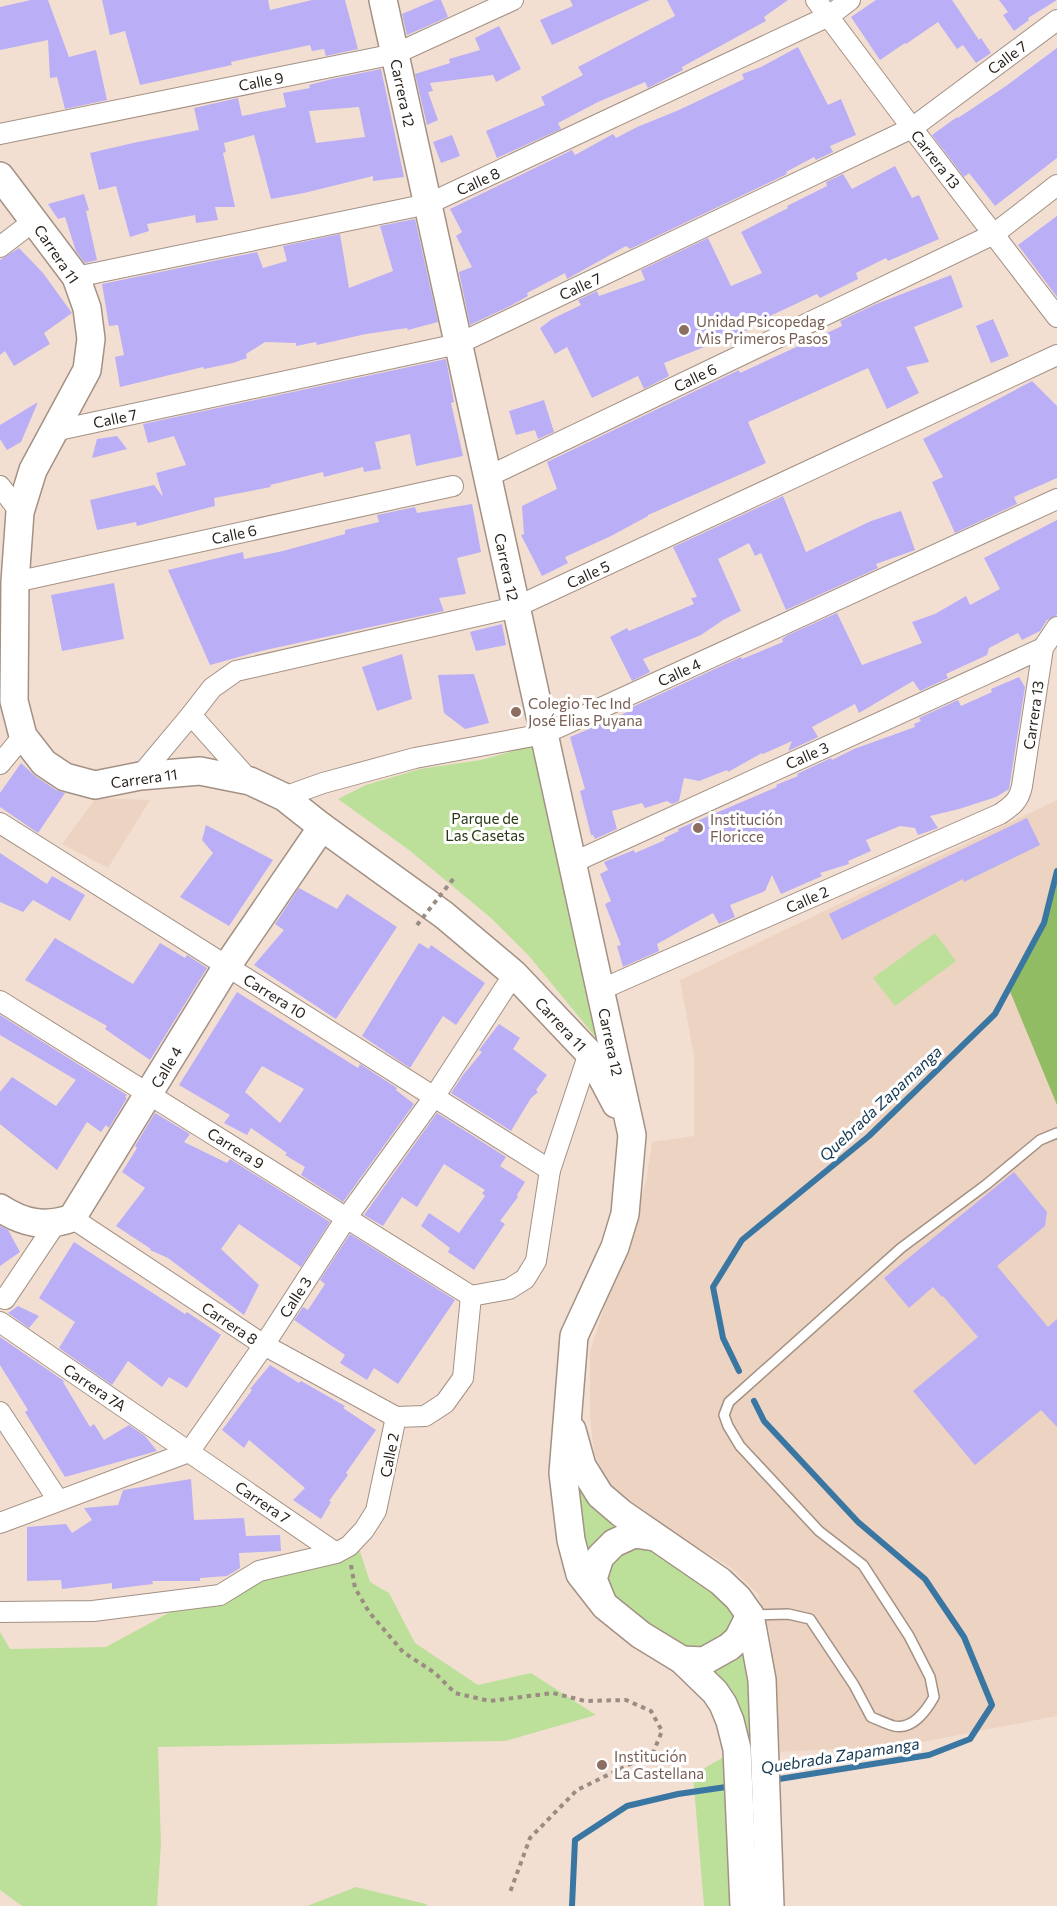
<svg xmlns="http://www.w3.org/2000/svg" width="1057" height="1906" viewBox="0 0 1057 1906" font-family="Commissioner,sans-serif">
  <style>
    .built { fill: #edd3c2 }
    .green { fill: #bce099 }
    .forest { fill: #91bc63 }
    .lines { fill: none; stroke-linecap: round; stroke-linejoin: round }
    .stream { stroke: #3a76a2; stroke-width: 6 }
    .building { fill: #baaef6; fill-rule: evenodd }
    .lane-casing { stroke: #a39184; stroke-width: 12 }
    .street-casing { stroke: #a39184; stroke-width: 22 }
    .secondary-casing { stroke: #a39184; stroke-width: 30 }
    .path { stroke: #9b8c83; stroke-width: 4; stroke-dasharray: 4.5 4.5; stroke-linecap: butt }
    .lane { stroke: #fff; stroke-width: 9 }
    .street { stroke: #fff; stroke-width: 20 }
    .secondary { stroke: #fff; stroke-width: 27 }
    .path-bridge { stroke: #9b8c83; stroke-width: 4; stroke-dasharray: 4.5 4.5; stroke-linecap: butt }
    .education-dot { fill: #8d6e63; stroke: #fff; stroke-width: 2 }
    .labels { text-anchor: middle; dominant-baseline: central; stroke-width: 6; stroke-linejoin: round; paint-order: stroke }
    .street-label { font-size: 15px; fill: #261f1a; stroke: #fff }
    .education-label { font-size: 15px; fill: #785e54; stroke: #fff; text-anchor: start }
    .park-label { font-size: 15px; fill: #283914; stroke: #fff }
    .water-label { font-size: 16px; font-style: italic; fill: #133852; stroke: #fff }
  </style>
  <rect width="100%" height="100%" fill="#f3dfd2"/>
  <!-- built -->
  <g class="built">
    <path d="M96,798L150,800L108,868L62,844Z"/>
    <path d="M1057,800V1716L902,1746L780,1752L770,1635L758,1594L730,1567L633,1508L608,1482L594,1453L590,1416V1351L646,1181L652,1142L694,1136V1057L680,980Z"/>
  </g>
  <!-- green -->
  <g class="green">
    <path d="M531,746L556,827L611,1056L529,956L491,918L409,850L338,799L366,785L420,769L481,760Z"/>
    <path d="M935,933L956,961L895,1006L873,978Z"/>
    <path d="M573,1482L584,1484L627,1525L586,1572Z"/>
    <path d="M357,1542L370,1582L389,1593L415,1643L478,1685L531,1673L596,1715L505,1741L158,1747L161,1844L157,1906H22L0,1890V1632L10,1649L106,1647L231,1579Z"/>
    <path d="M649,1544L738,1609L734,1627L702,1651L681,1649L613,1600L606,1581L611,1561L630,1548Z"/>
    <path d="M749,1646L754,1696L751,1751L730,1699L704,1670C725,1669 735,1661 749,1646Z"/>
    <path d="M737,1749L743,1906H704L693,1775Z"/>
    <path d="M356,1887L426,1904L427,1906H307Z"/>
  </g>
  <!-- forest -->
  <path class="forest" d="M1057,871V1105L1009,989L1044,923Z"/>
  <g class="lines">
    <!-- stream -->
    <g class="stream">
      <path d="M739,1371L723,1338L713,1287L742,1240L869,1136L995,1014L1044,923L1057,871"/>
      <path d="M754,1401L764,1421L858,1522L925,1579L964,1637L992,1705L970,1739L929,1755L773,1780"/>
      <path d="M572,1906L575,1840L627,1806L678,1794L733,1786"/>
    </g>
  </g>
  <!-- building -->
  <g class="building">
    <path d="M31,0H48L69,57L96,50L107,100L65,109L57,77L50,78L48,40L0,50V7Z"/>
    <path d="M102,0H268L270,10L312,0H345L358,49L326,56L324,49L312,51L310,45L231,62L232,65L140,85L125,31L110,35Z"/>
    <path d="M435,0H441L448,17L407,35L402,14Z"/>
    <path d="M570,0H650L552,45L540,20L573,6Z"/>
    <path d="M667,0H788L764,17L766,21L682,67L683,70L648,88L645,82L598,102L558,123L561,129L497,158L486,131L545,105L541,97L583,75L578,67L675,16Z"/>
    <path d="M876,0H952L979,40L981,38L991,53L976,63L963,45L957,49L938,22L906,44L905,43L880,60L851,17Z"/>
    <path d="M999,0H1057L1028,18L1029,20L1014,31L1003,15L1008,12Z"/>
    <path d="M499,26L521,69L496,82L493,75L430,83L433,91L428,92L438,120L427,125L415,74L450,63L449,59L480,50L475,38Z"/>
    <path d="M798,47L828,105L841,99L856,135L830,146L833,152L816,160L814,157L786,172L787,174L630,249L626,246L567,279L565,273L527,293L528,296L512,305L470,325L459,272L472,267L456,236L462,232L450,209L572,150L575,155L613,134L616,138L637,127L679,110L744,79L742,74L761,67Z"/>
    <path d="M1057,48V158L995,206L969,173L964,177L932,135L957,117L958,118L1006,86Z"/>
    <path d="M381,69L404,177L373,181V176L304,193L271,199L254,135L224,143L226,152L223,153L235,207H215L218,220L196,223L195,215L147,224L149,231L130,237L116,186L99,190L90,153L133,143L199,130L194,108L238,98L242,116L286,107L283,93L310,88L309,85L332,79ZM359,107L365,137L316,143L309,111Z"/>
    <path d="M452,135L460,156L441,163L433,142Z"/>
    <path d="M895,166L912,198L919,195L939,239L888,261L886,258L856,273L858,279L820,298L817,294L751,325L752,328L664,363L669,376L644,389L638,376L592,398L567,347L555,354L540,328L552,319L581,305L578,300L597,291L599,296L645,280L641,270L708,238L731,286L762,273L741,232L788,208L787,206L827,186L826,182L843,174L852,189Z"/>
    <path d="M84,194L89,210L86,211L97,260L85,263L76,251L65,217L58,219L48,204Z"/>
    <path d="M1057,216V297L1018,245Z"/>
    <path d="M415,219L438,322L408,330L407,328L366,334L317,345L316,342L296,346V343L265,342L246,354L247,358L233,363L204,369L203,367L120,387L115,357L124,355L118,325L109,326L102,284L257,252L263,268L287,261L283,246L340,234L349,288L393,271L380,226Z"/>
    <path d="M19,248L43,273L72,313L44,333L50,344L14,366L5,351L0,355V260Z"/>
    <path d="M951,275L963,307L914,327L929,362L906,367L919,393L887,409L868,368L748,422L766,463L648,515V516L611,536L565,557L568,563L542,576L521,535L524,534L522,506L557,489L547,462L739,370L740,373L842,326L840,321L876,304Z"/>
    <path d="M993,319L1009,356L991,363L976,326Z"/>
    <path d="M446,359L454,402L451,403L463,456L416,466L410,434L375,442L381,469L364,472L363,467L324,477L323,472L270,485L271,487L214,498L215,506L137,526L136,522L97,530L90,500L154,485L163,497L156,473L186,465L174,436L148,443L143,424Z"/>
    <path d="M1032,381L1057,406V478L1014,497L1017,504L955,533L932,482L943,477L923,439Z"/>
    <path d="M544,400L554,432L538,439L535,430L516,435L509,411Z"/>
    <path d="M38,402L21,442L7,450L0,439V425Z"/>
    <path d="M117,436L127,449L92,458L97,439Z"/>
    <path d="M783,496L806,552L871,521L901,511L915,550L876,564L878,568L786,610L761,553L755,556L749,543L718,559L741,611L723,620L701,635L643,659L650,672L632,681L610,637L627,628L629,631L694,604L691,598L697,597L673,547Z"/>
    <path d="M472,504L481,552L457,558L466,594L439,598L444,611L261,651L210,665L168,570L243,552L244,559L283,551L345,534V530L379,522L377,515L415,507L417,513Z"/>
    <path d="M1057,520V615L1047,620L1040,631L1022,640L1018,633L989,648L987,655L946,674L948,678L920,691L913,681L859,713L855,704L812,727L818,737L788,751L792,741L763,754L762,753L728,772L727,770L699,781L684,778L679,801L672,804L667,801L645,808L642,803L612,811L617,829L595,839L593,835H591L580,791L585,789L570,737L615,718L629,711L628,709L741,657L742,659L783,642L782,639L788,635L837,613L862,665L922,643L912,622L935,614L966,596L970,605L1000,589L984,558Z"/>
    <path d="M114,583L124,639L62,651L51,595Z"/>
    <path d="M502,624L506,645L476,651L470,632Z"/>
    <path d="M402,654L412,699L377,711L362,667Z"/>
    <path d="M474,674L489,723L465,729L444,713L438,675Z"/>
    <path d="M1019,677L1025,687L1009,789L996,797L959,809L930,816L938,828L918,835L915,828L900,826L866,840L871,851L848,861L849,864L820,873L822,876L781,894L772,875L765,891L730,905L735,917L719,924L713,913L657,944L659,951L623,967L617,946L621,945L605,904L611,901L600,874L608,870L604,862L634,850L635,853L665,840L664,838L679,831L678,829L777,787L776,785L798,776L797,774L831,758L832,760L854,749L915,727L914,724L921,721L919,718L958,700L961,706L992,692L991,689Z"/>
    <path d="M21,763L35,776L56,790L65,793L38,833L0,807V793Z"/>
    <path d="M1027,818L1040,845L964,882L963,879L842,940L829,914Z"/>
    <path d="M206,825L273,860L229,926L180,897L213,853L202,840Z"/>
    <path d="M0,853L47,884L52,876L85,895L70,921L33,900L23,912L0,902Z"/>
    <path d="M299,888L337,909L347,894L397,927L336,1019L254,965L284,930L275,924Z"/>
    <path d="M55,938L133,984L160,943L185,958L187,955L207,968L150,1060L105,1029L107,1026L25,980Z"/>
    <path d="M419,943L429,949L431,945L485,983L456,1025L443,1016L410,1068L362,1036Z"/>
    <path d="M237,992L358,1068L360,1064L397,1088L396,1090L414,1104L343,1202L301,1175L305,1167L285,1155L287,1153L251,1128L247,1135L224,1123L230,1115L179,1085ZM262,1066L304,1089L280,1123L245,1092Z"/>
    <path d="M0,1015L127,1095L125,1097L127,1098L109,1128L106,1125L101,1132L87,1122L57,1170L0,1124V1092L12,1077L56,1106L76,1080L0,1035Z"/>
    <path d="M499,1024L520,1038L513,1049L547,1075L536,1090L538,1092L531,1098L511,1131L451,1093L463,1075L482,1052L479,1050Z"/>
    <path d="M155,1113L190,1134L184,1142L227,1163L230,1159L330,1222L301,1267L239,1224L221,1249L259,1285L244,1315L168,1258L150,1250L151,1249L116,1226L145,1188L122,1172L137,1148L135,1146Z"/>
    <path d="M437,1113L506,1157L500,1166L525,1182L517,1195L518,1197L500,1221L505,1224L474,1270L448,1252L450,1248L421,1226L429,1213L459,1233L485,1196L482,1193L485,1190L444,1164L417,1207L402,1197L383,1226L364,1215Z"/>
    <path d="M1014,1172L1047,1212L1045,1226L997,1266L1048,1327L1057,1319V1427L1041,1410L975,1465L913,1391L978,1337L943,1296L942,1297L933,1287L909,1308L884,1278Z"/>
    <path d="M0,1226L8,1230L20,1252L0,1266Z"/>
    <path d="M350,1234L455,1300L398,1384L374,1368L367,1380L340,1363L345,1355L294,1320L303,1307L308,1310L325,1284L320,1280Z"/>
    <path d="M74,1242L185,1314L187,1312L221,1335L187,1388L169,1377L162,1387L128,1361L112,1385L59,1348L75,1322L39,1298Z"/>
    <path d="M18,1306L39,1316L29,1328L8,1313Z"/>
    <path d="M0,1337L64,1381L63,1382L90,1427L94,1424L104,1440L129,1425L145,1436L157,1451L65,1477L25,1412L28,1410L0,1365Z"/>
    <path d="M270,1365L299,1383L301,1381L345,1406L343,1408L376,1430L346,1473L348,1475L329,1501L331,1502L321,1519L293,1500L305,1488L249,1440L244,1448L222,1430L252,1390L250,1389Z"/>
    <path d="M191,1479L194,1520L244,1518L246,1536L280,1535L281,1551L239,1553L240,1568L227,1576L200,1578V1581H152L153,1584L112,1589V1583L62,1589L61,1580L27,1581V1527L66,1524L72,1533L92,1520L84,1508L118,1505L123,1490Z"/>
  </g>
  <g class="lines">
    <defs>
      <path id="lane" d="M753,1615L788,1614L810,1619L854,1685L871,1717C879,1720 886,1724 894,1726C913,1730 926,1711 934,1697L930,1677L909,1636L863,1565L819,1531L740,1446L728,1426L724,1415L729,1402L901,1248L987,1184L1040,1140L1057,1133"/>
      <g id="street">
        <path d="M816,0L912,128L1057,317"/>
        <path d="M0,134L395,54L513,0"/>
        <path d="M0,247L35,220"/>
        <path d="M76,277L428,204L829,16L850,0"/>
        <path d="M54,431L458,344L912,128L1057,20"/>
        <path d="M487,477L994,234L1057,185"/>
        <path d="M0,486L20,512"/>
        <path d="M15,582L453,486"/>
        <path d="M0,764L23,736"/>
        <path d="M140,776L191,715"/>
        <path d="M250,781L191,715L212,688L236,671L516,607L1057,355"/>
        <path d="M284,797L323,783L415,758L544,734L1057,499"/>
        <path d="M0,823L550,1170"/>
        <path d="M572,863L1043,648"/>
        <path d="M600,990L1000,814C1012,806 1019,801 1022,786L1043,648L1057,627"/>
        <path d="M0,1001L471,1296"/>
        <path d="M72,1218L264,1345L396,1417"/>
        <path d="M471,1296L509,1289L525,1279L536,1261L550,1170L589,1053"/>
        <path d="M5,1299L56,1223"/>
        <path d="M0,1322L336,1553"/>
        <path d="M0,1412L58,1500"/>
        <path d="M396,1417L425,1416L445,1403L463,1378L471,1296"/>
        <path d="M0,1523L189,1452L264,1345L347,1217L434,1097L514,974"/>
        <path d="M0,1612L93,1611L220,1595L259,1571L336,1553L349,1546L364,1530L376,1511L396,1417"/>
      </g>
      <g id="secondary">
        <path d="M383,0L632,1135L625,1214L615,1247L574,1336L563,1473L571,1540L580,1574L605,1606L641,1635L682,1660L715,1692L723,1704L730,1721L737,1749L744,1906"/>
        <path d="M0,176L76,277L87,308L91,339L87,370L33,470L20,512L15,582L14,701L23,736L44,763L65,777L95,785L140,776L200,771L250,781L284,797L322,827L444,915L514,974L589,1053L616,1104"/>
        <path d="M0,1208C23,1223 45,1228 72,1218L227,966L322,827"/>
        <path d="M572,1430L582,1466L600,1495L621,1513L720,1581L738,1598L750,1615L762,1680L770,1906"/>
        <path d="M602,1601L593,1579L600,1557L614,1543L634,1534L655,1537"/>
        <path d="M682,1660L704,1661L729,1647L738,1639L750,1615"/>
      </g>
    </defs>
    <!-- lane casing -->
    <use href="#lane" class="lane-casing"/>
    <!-- street casing -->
    <use href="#street" class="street-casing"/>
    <!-- secondary casing -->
    <use href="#secondary" class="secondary-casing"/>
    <!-- path -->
    <path class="path" d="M351,1565L355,1588L369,1612L403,1652L435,1673L455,1693L490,1701L553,1693L585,1701L626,1700L651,1711L662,1731L653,1753L577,1790L530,1838L509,1895"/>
    <!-- lane -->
    <use href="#lane" class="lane"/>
    <!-- street -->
    <use href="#street" class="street"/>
    <!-- secondary -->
    <use href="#secondary" class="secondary"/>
    <!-- path-bridge -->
    <path class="path-bridge" d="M417,925L454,878"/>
  </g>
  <!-- markers -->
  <g class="education-dot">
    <circle cx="684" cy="330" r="6"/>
    <circle cx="516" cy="712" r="6"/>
    <circle cx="698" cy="828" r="6"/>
    <circle cx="602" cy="1765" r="6"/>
  </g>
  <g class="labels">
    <!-- street labels -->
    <g class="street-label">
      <text transform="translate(1007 57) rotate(-37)">Calle 7</text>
      <text transform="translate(261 81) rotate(-11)">Calle 9</text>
      <text transform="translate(403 93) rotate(78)">Carrera 12</text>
      <text transform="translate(936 159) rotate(52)">Carrera 13</text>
      <text transform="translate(478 181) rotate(-25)">Calle 8</text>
      <text transform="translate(57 254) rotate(56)">Carrera 11</text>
      <text transform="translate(580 286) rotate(-25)">Calle 7</text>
      <text transform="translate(695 377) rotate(-26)">Calle 6</text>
      <text transform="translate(115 418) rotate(-12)">Calle 7</text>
      <text transform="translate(234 534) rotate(-12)">Calle 6</text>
      <text transform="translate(507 567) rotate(78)">Carrera 12</text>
      <text transform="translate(588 574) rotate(-25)">Calle 5</text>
      <text transform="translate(679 672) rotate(-25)">Calle 4</text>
      <text transform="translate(1033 715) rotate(-82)">Carrera 13</text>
      <text transform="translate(807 755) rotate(-24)">Calle 3</text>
      <text transform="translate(144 778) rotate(-8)">Carrera 11</text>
      <text transform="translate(807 899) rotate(-24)">Calle 2</text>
      <text transform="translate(275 996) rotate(32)">Carrera 10</text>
      <text transform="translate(561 1024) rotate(47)">Carrera 11</text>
      <text transform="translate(611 1042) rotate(78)">Carrera 12</text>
      <text transform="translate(166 1067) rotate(-59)">Calle 4</text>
      <text transform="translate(236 1148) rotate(32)">Carrera 9</text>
      <text transform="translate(295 1297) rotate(-57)">Calle 3</text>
      <text transform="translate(230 1323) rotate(34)">Carrera 8</text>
      <text transform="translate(95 1387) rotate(34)">Carrera 7A</text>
      <text transform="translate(389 1455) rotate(-79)">Calle 2</text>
      <text transform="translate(263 1502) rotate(34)">Carrera 7</text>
    </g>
    <!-- education labels -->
    <g class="education-label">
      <text x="696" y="321">Unidad Psicopedag<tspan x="696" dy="17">Mis Primeros Pasos</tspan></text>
      <text x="528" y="703">Colegio Tec Ind<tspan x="528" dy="17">José Elias Puyana</tspan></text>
      <text x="710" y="819">Institución<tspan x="710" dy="17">Floricce</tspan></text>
      <text x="614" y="1756">Institución<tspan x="614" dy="17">La Castellana</tspan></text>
    </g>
    <!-- park labels -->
    <g class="park-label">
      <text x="485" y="818">Parque de<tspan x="485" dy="17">Las Casetas</tspan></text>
    </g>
    <!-- water labels -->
    <g class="water-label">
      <text transform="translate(880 1103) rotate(-43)">Quebrada Zapamanga</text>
      <text transform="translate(840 1755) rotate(-9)">Quebrada Zapamanga</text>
    </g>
  </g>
</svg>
